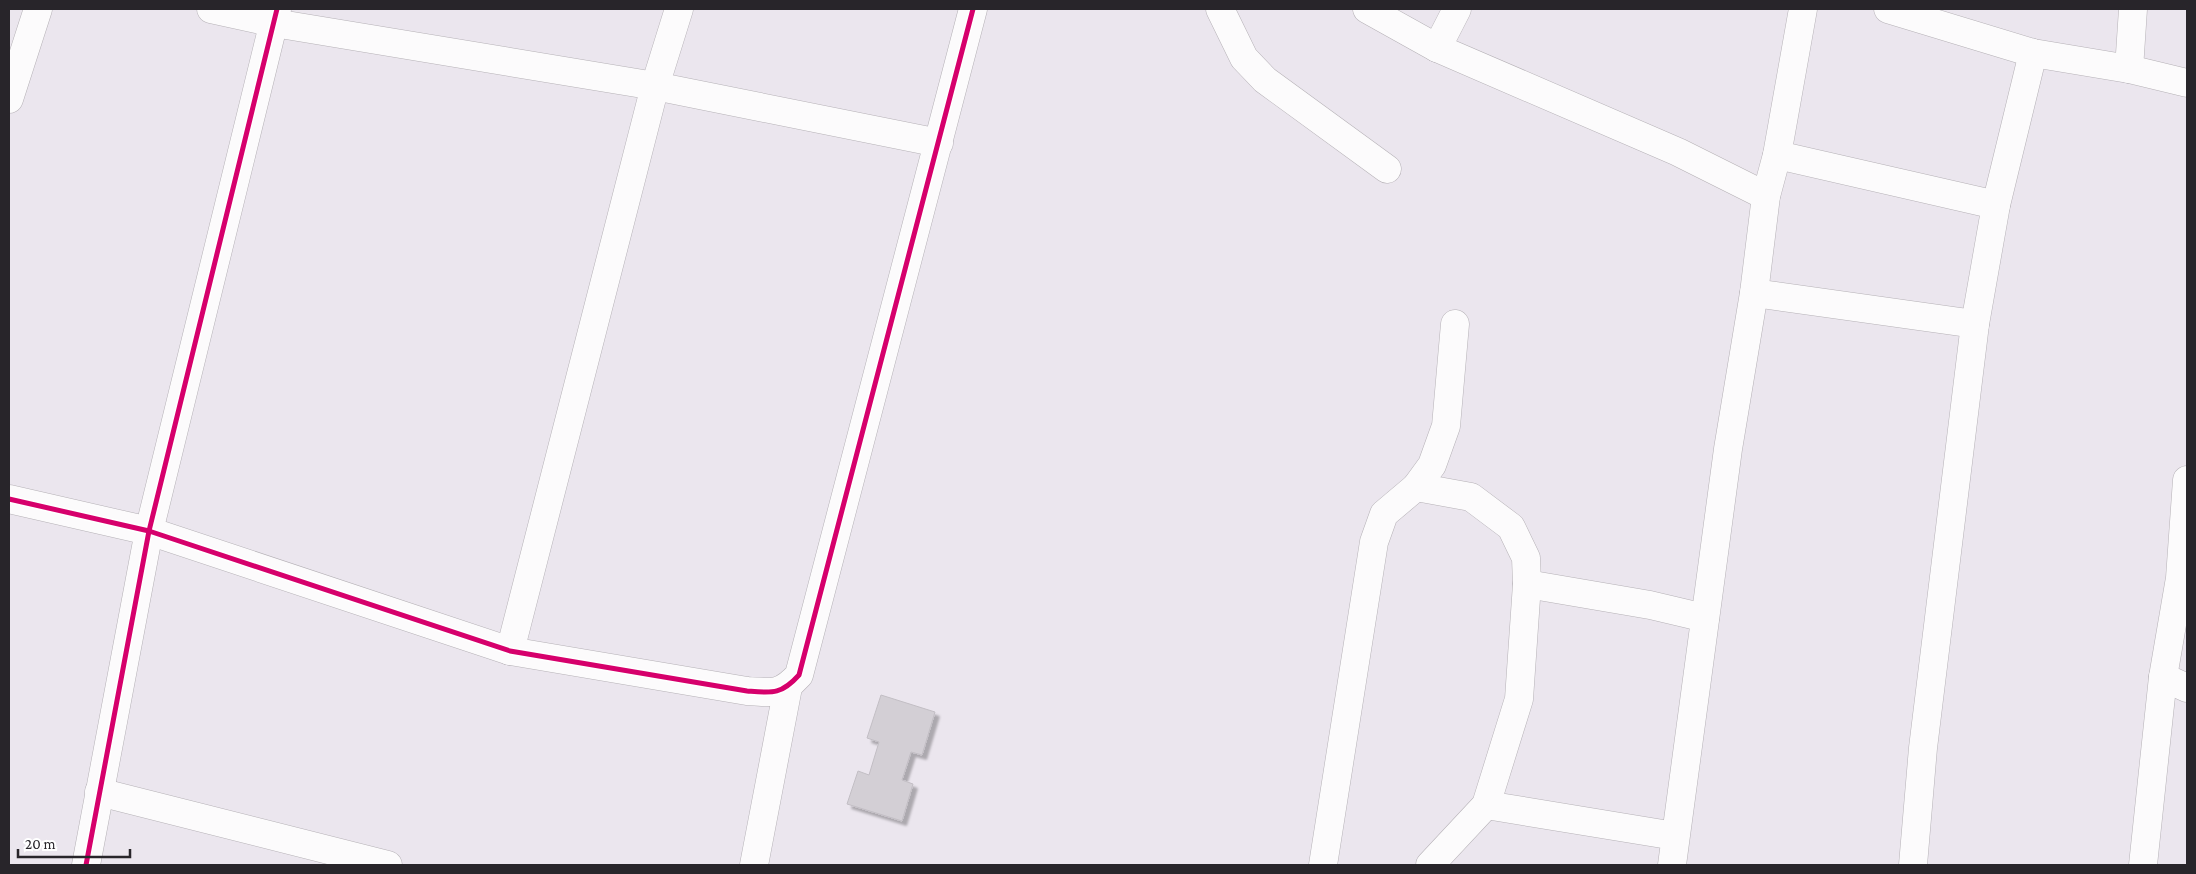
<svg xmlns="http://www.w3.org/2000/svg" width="2196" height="874" viewBox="0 0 2196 874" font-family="'Crimson Pro',serif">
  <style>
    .building { fill: #d3cfd5; stroke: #c2bec4; filter: url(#shadow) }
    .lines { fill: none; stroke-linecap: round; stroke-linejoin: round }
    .minor-casing { stroke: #b5b1b6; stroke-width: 29 }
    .minor { stroke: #fcfbfc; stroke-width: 28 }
    .cycleway-casing { stroke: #fff; stroke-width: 8 }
    .cycleway { stroke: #d6006c; stroke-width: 5 }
  </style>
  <defs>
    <filter id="shadow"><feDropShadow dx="4.5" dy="4.5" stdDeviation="1" flood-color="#0004"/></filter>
  </defs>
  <rect width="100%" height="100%" fill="#ebe6ee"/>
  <!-- building -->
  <path class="building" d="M881,695L935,712L922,755L911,752L902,780L913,784L902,821L847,804L858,771L869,775L879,742L867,738Z"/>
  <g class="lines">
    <defs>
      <g id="minor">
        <path d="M211,9L274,23L655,86L939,143"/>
        <path d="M1220,9L1244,58L1265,80L1387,169"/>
        <path d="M1367,9L1437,48L1678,152L1766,196"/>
        <path d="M1888,9L2033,53L2129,69L2187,83"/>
        <path d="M1437,48L1457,9"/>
        <path d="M2129,69L2133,9"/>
        <path d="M9,99L38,9"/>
        <path d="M1777,155L1996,205"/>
        <path d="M1754,293L1975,324"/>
        <path d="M1416,487L1471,497L1511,527L1526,558L1527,584L1519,699L1486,805L1430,865"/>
        <path d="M9,499L149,531L510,651L747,691C772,693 781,695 799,675L973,9"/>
        <path d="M1527,584L1650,605L1705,618"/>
        <path d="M510,651L655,86L679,9"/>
        <path d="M2163,677L2187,688"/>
        <path d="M99,792L388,865"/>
        <path d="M1486,805L1675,836"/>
        <path d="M86,865L149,531L277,9"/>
        <path d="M754,865L788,687"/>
        <path d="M1323,865L1374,542L1384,514L1416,487L1432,465L1446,426L1455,324"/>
        <path d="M1672,865L1728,449L1754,293L1766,196L1777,155L1803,9"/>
        <path d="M1913,865L1923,748L1975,324L1996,205L2033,53"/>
        <path d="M2143,865L2163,677L2180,578L2187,480"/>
      </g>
    </defs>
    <!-- minor casing -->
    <use href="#minor" class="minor-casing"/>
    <!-- minor -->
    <use href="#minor" class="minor"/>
    <defs>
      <g id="cycleway">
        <path d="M9,499L149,531L510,651L747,691C772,693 781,695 799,675L973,9"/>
        <path d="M86,865L149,531L277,9"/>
      </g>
    </defs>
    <!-- cycleway casing -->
    <use href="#cycleway" class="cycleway-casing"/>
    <!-- cycleway -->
    <use href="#cycleway" class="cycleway"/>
  </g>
  <!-- border -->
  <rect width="2196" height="874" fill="none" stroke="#28252a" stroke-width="20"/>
  <!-- scale -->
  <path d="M18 849v8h112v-8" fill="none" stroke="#28252a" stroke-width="2.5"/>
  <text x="25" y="849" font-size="15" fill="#28252a" stroke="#ffffff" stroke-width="4" paint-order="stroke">20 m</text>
</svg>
